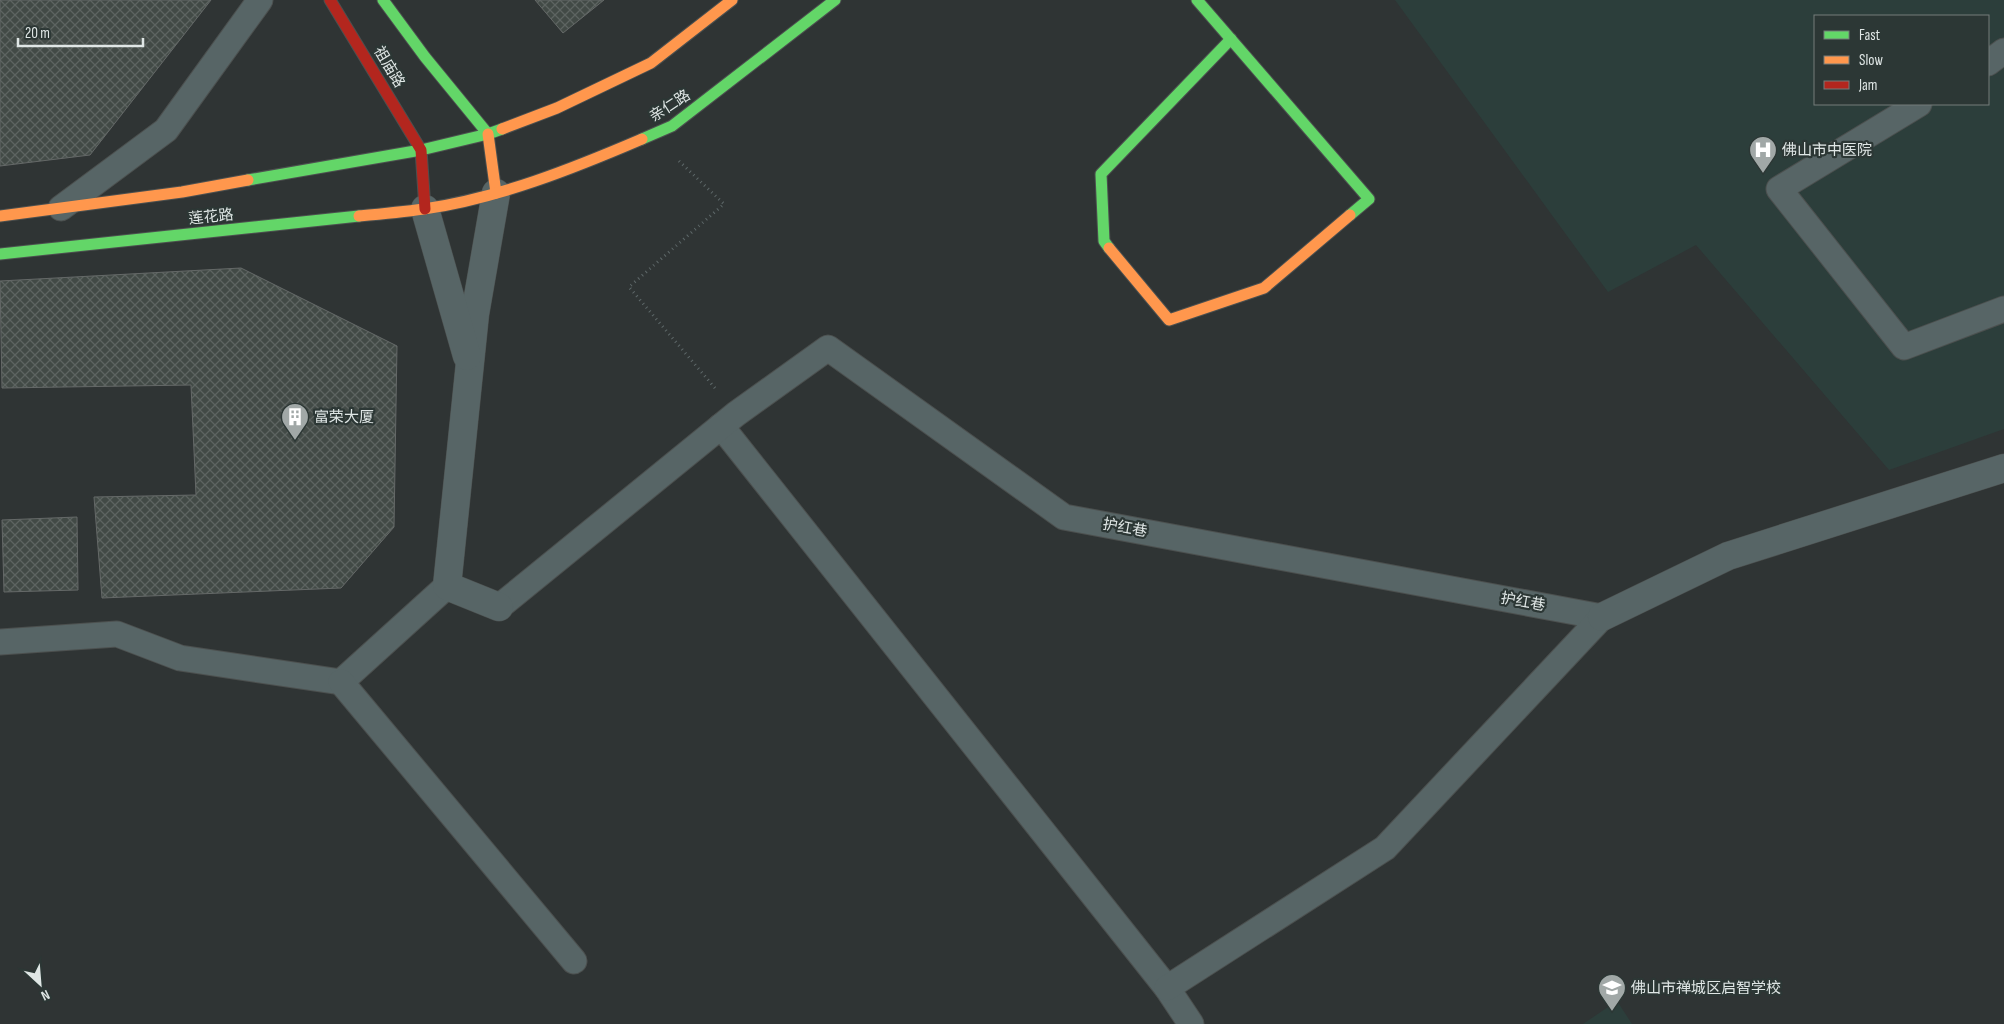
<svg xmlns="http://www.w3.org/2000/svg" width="2004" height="1024" viewBox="0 0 2004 1024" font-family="'Sofia Sans Condensed','Noto Sans SC',sans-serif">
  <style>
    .built { fill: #2c3e3b; fill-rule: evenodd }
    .building { fill: url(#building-cross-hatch); stroke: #656968 }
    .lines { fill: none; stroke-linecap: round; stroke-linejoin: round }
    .lane-casing { stroke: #4c504f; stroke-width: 27 }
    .street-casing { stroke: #4c504f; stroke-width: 29 }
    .fast-casing { stroke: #4c504f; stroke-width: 13 }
    .slow-casing { stroke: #4c504f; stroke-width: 13 }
    .jam-casing { stroke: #4c504f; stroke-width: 13 }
    .path { stroke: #5e6869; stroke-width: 3; stroke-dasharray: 1 4; stroke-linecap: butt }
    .lane { stroke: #576566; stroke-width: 25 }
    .street { stroke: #576566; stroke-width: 28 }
    .fast { stroke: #63d668; stroke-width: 11 }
    .slow { stroke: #ff974d; stroke-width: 11 }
    .jam { stroke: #b3261e; stroke-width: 11 }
    .labels { text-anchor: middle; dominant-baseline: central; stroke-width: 4.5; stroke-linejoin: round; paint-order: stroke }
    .street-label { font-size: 15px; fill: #dfe6e5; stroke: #2c3735 }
    .poi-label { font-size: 15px; fill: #dfe6e5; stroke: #2c3735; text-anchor: start }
  </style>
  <defs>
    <pattern id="building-cross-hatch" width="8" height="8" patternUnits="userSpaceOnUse" patternTransform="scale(1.25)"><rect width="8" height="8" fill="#424a46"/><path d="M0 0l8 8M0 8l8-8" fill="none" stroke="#5d6461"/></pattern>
  </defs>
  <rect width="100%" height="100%" fill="#2f3434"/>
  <!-- built -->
  <g class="built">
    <path d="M1395,0H2004V429L1889,470L1696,245L1608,292ZM1815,16H1988V104H1815Z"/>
    <path d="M1617,1001L1632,1024H1583Z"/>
  </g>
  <!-- building -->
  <g class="building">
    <path d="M0,0H211L90,155L0,166Z"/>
    <path d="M535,0H604L563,33Z"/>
    <path d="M241,268L397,346L394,527L341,588L102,598L94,497L196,495L191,385L2,388L0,281Z"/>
    <path d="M77,517L78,590L4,592L2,520Z"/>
  </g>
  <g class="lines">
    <defs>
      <g id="lane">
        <path d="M1988,63L2004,51"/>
        <path d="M1919,104L1779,189L1904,347L2004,309"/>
        <path d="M61,208L166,130L260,0"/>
        <path d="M721,426L1167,988L1191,1024"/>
        <path d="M499,607L736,414L828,348L1064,517L1602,617"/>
        <path d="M0,642L117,634L180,658L341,682L447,586"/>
        <path d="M341,682L574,961"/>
        <path d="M1167,988L1385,848L1602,617"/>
      </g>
      <g id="street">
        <path d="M496,193L475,314L447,586L499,607"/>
        <path d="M425,209L467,356"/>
        <path d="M1602,617L1728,556L2004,468"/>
      </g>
      <g id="fast">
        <path d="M383,0L425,57L488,134"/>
        <path d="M1197,0L1369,199L1350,215"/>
        <path d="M642,139L672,126L835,0"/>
        <path d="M248,180L421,150L488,134L502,129"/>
        <path d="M1109,248L1104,241L1101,174L1231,39"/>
        <path d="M0,254L359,216"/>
      </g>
      <g id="slow">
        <path d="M502,129L557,108L651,63L732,0"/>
        <path d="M488,134L496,193"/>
        <path d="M0,216L182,192L248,180"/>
        <path d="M359,216C381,214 402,212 424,209C499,198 572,169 642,139"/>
        <path d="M1109,248L1169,320L1264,288L1350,215"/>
      </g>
      <path id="jam" d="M330,0L421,150L425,209"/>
    </defs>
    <!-- lane casing -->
    <use href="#lane" class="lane-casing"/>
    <!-- street casing -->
    <use href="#street" class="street-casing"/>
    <!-- fast casing -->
    <use href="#fast" class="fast-casing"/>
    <!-- slow casing -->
    <use href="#slow" class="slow-casing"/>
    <!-- jam casing -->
    <use href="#jam" class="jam-casing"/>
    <!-- path -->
    <path class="path" d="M679,161L724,204L629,287L715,388"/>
    <!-- lane -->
    <use href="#lane" class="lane"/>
    <!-- street -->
    <use href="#street" class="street"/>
    <!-- fast -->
    <use href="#fast" class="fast"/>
    <!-- slow -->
    <use href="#slow" class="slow"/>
    <!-- jam -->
    <use href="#jam" class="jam"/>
  </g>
  <!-- icons -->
  <defs>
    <symbol id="hospital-pin" viewBox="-11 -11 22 30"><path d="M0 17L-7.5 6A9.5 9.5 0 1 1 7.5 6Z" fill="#a1a8a7" stroke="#2c3735"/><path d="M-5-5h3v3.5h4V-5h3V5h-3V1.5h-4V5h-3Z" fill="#fff"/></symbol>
    <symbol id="building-pin" viewBox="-11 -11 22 30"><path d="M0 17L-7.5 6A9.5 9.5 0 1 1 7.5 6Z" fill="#a1a8a7" stroke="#2c3735"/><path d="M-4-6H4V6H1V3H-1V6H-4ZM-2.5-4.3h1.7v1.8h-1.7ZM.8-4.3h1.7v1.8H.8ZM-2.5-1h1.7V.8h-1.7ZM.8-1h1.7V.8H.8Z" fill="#fff"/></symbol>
    <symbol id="school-pin" viewBox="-11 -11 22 30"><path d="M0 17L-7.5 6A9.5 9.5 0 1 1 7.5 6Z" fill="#a1a8a7" stroke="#2c3735"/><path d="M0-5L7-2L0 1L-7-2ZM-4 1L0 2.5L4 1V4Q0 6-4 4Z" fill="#fff"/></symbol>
  </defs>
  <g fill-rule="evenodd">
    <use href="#hospital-pin" x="1747" y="134" width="32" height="43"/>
    <use href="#building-pin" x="279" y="401" width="32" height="43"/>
    <use href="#school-pin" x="1596" y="972" width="32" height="43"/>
  </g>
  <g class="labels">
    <!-- street labels -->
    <g class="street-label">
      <text transform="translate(389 67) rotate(59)">祖庙路</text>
      <text transform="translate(670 106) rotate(-33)">亲仁路</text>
      <text transform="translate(211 217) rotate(-6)">莲花路</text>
      <text transform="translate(1125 528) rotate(10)">护红巷</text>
      <text transform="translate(1523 602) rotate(10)">护红巷</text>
    </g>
    <!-- poi labels -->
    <g class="poi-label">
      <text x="1782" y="150">佛山市中医院</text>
      <text x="314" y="417">富荣大厦</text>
      <text x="1631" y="988">佛山市禅城区启智学校</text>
    </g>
  </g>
  <!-- legend -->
  <rect x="1814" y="15" width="175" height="90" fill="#2c3735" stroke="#747d7b"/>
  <rect x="1824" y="31" width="25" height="8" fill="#63d668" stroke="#747d7b"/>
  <text x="1859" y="40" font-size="15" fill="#dfe6e5">Fast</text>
  <rect x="1824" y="56" width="25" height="8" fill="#ff974d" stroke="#747d7b"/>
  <text x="1859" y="65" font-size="15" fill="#dfe6e5">Slow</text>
  <rect x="1824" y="81" width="25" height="8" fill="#b3261e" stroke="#747d7b"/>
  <text x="1859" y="90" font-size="15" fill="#dfe6e5">Jam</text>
  <!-- north arrow -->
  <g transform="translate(40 984) rotate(154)" stroke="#2c3735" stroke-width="4" paint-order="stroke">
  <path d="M0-4L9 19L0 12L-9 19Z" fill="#dfe6e5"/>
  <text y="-8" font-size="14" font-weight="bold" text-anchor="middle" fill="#dfe6e5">N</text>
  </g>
  <!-- scale -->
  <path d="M18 38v8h125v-8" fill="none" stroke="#dfe6e5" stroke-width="2.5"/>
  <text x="25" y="38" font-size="15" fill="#dfe6e5" stroke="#2c3735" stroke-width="4" paint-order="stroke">20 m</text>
</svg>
